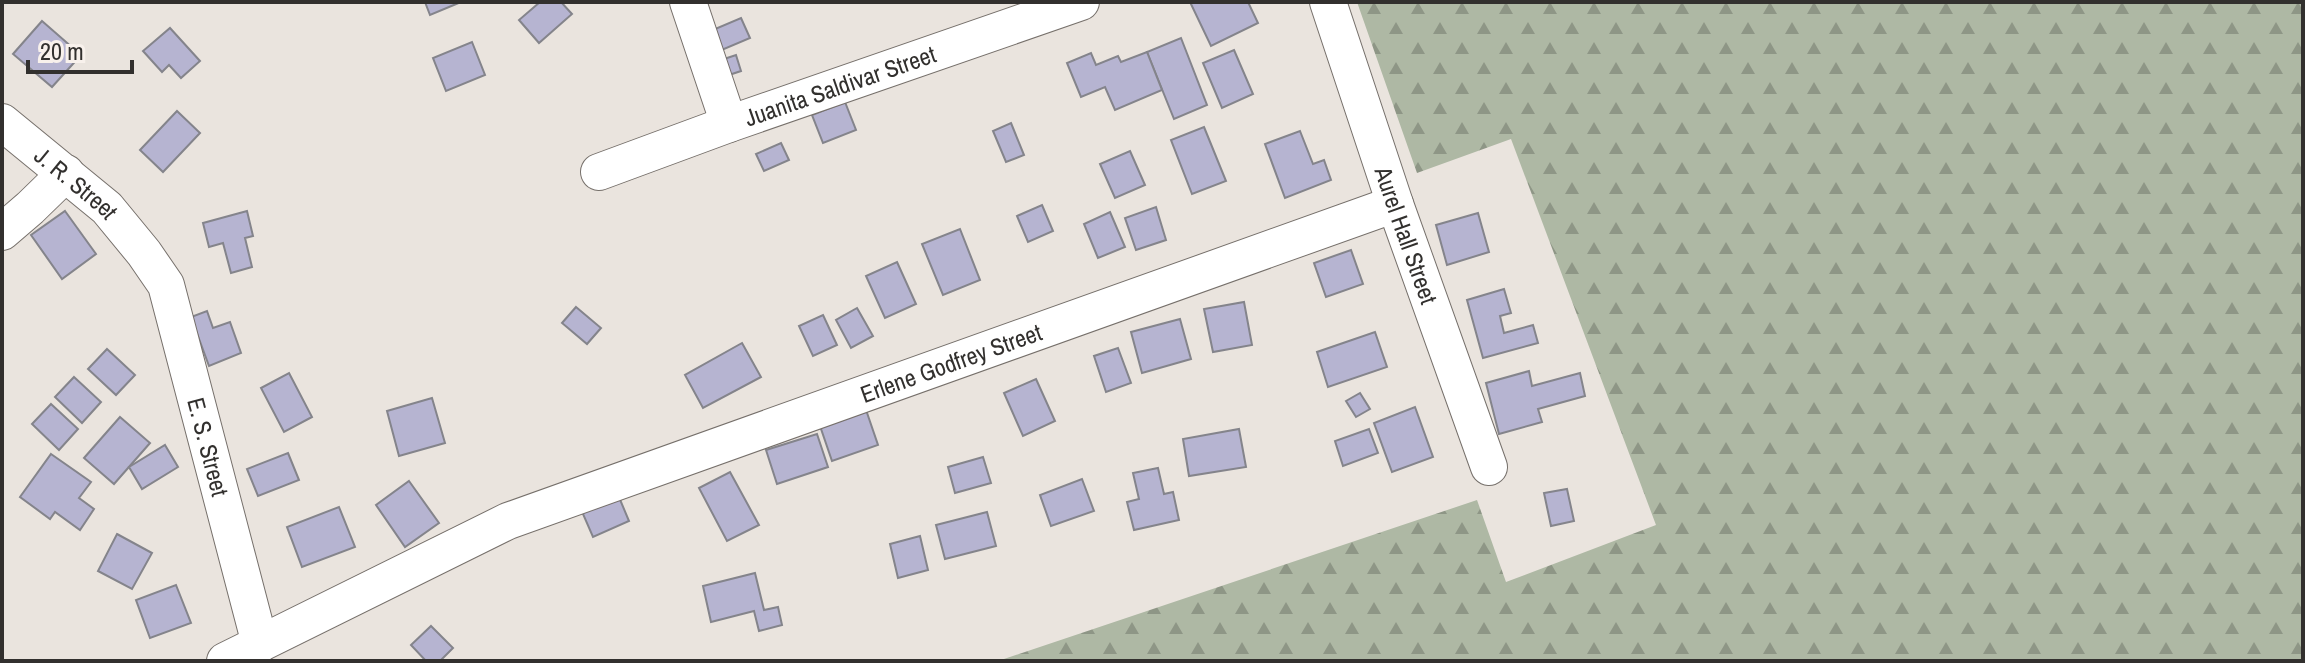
<svg xmlns="http://www.w3.org/2000/svg" width="2305" height="663" viewBox="0 0 2305 663" font-family="'Archivo Narrow',sans-serif">
  <style>
    .forest { fill: url(#forest-firs) }
    .building { fill: #b6b4d1; stroke: #84848b; stroke-width: 2 }
    .lines { fill: none; stroke-linecap: round; stroke-linejoin: round }
    .street-casing { stroke: #76706b; stroke-width: 38 }
    .street { stroke: #fff; stroke-width: 36 }
    .labels { text-anchor: middle; dominant-baseline: central; stroke-width: 7; stroke-linejoin: round; paint-order: stroke }
    .street-label { font-size: 24px; fill: #32302e; stroke: #f8f1ec }
  </style>
  <defs>
    <pattern id="forest-firs" width="22" height="20" patternUnits="userSpaceOnUse" patternTransform="scale(2)"><rect width="22" height="20" fill="#aeb8a4"/><path d="M5 1l3.5 6h-7zM16 11l3.5 6h-7z" fill="#8e9686"/></pattern>
  </defs>
  <rect width="100%" height="100%" fill="#eae4de"/>
  <!-- forest -->
  <path class="forest" d="M1357,2H2303V661H998L1477,500L1506,582L1656,525L1511,139L1417,173Z"/>
  <!-- building -->
  <g class="building">
    <path d="M425,2H461L430,15Z"/>
    <path d="M540,2H561L572,14L539,43L519,20Z"/>
    <path d="M1190,2H1248L1258,23L1211,46Z"/>
    <path d="M741,18L750,38L717,52L708,32Z"/>
    <path d="M42,21L81,55L52,87L13,54Z"/>
    <path d="M170,28L200,61L181,78L169,65L162,72L143,51Z"/>
    <path d="M1181,38L1207,105L1174,119L1147,52Z"/>
    <path d="M472,42L485,75L446,91L433,58Z"/>
    <path d="M1234,50L1253,94L1222,108L1203,63Z"/>
    <path d="M1147,52L1162,90L1115,110L1105,87L1081,97L1067,63L1091,53L1096,65L1118,56L1121,62Z"/>
    <path d="M736,55L741,71L720,78L715,62Z"/>
    <path d="M845,102L856,130L823,143L812,115Z"/>
    <path d="M177,111L200,133L163,172L140,150Z"/>
    <path d="M1011,123L1024,155L1006,162L993,131Z"/>
    <path d="M1204,127L1226,181L1192,194L1171,140Z"/>
    <path d="M1300,131L1313,164L1324,160L1331,180L1285,198L1265,144Z"/>
    <path d="M781,143L789,160L764,171L756,154Z"/>
    <path d="M1130,151L1145,185L1115,198L1100,164Z"/>
    <path d="M1042,205L1053,231L1028,242L1017,216Z"/>
    <path d="M1156,207L1166,240L1136,250L1125,218Z"/>
    <path d="M65,211L96,254L62,279L31,235Z"/>
    <path d="M247,211L253,236L245,238L252,267L231,273L223,243L209,247L203,223Z"/>
    <path d="M1110,212L1125,247L1098,258L1084,224Z"/>
    <path d="M1478,213L1489,252L1447,265L1436,225Z"/>
    <path d="M960,229L980,280L943,295L922,244Z"/>
    <path d="M1351,250L1363,284L1326,297L1314,263Z"/>
    <path d="M897,262L916,304L885,318L866,276Z"/>
    <path d="M1504,289L1511,313L1500,316L1504,333L1533,325L1538,343L1483,358L1467,300Z"/>
    <path d="M1244,302L1252,345L1213,352L1204,309Z"/>
    <path d="M576,307L601,328L587,344L562,323Z"/>
    <path d="M857,308L873,336L851,348L836,320Z"/>
    <path d="M207,311L213,328L230,322L241,353L209,366L191,317Z"/>
    <path d="M823,315L837,345L813,356L799,326Z"/>
    <path d="M1180,319L1191,359L1142,373L1131,332Z"/>
    <path d="M1375,332L1387,367L1328,387L1317,352Z"/>
    <path d="M742,343L761,377L703,408L685,375Z"/>
    <path d="M1118,348L1131,383L1106,392L1094,356Z"/>
    <path d="M107,349L135,375L116,395L88,369Z"/>
    <path d="M1529,371L1532,386L1580,373L1585,396L1538,409L1542,422L1499,434L1486,383Z"/>
    <path d="M289,373L312,417L284,432L261,388Z"/>
    <path d="M74,377L101,402L82,423L55,397Z"/>
    <path d="M1036,379L1055,421L1023,436L1004,393Z"/>
    <path d="M1360,393L1370,409L1356,417L1346,401Z"/>
    <path d="M432,398L445,443L399,456L387,411Z"/>
    <path d="M51,404L78,429L59,450L32,424Z"/>
    <path d="M864,404L878,445L832,461L818,420Z"/>
    <path d="M1415,407L1433,457L1392,472L1374,423Z"/>
    <path d="M120,417L150,443L114,484L84,458Z"/>
    <path d="M1239,429L1246,467L1189,476L1183,439Z"/>
    <path d="M1369,429L1378,453L1343,466L1335,441Z"/>
    <path d="M817,434L828,467L777,484L766,450Z"/>
    <path d="M165,445L178,467L142,489L129,467Z"/>
    <path d="M288,453L299,480L258,496L247,469Z"/>
    <path d="M51,454L91,482L79,498L94,509L80,530L55,512L50,519L20,497Z"/>
    <path d="M983,457L991,483L955,493L948,467Z"/>
    <path d="M1158,468L1164,494L1173,492L1179,520L1134,530L1127,502L1139,499L1133,473Z"/>
    <path d="M730,472L759,525L727,541L699,488Z"/>
    <path d="M1082,479L1094,511L1051,526L1040,495Z"/>
    <path d="M409,481L439,523L405,547L376,505Z"/>
    <path d="M1567,489L1574,521L1551,526L1544,493Z"/>
    <path d="M616,490L629,521L593,537L580,507Z"/>
    <path d="M339,507L355,547L302,567L287,527Z"/>
    <path d="M987,512L996,546L945,559L936,525Z"/>
    <path d="M117,534L152,553L132,589L98,571Z"/>
    <path d="M920,536L928,570L898,578L890,544Z"/>
    <path d="M755,573L764,610L778,607L782,625L759,631L754,611L711,622L703,586Z"/>
    <path d="M176,585L191,623L150,638L136,600Z"/>
    <path d="M431,626L453,648L440,661H426L411,645Z"/>
  </g>
  <g class="lines">
    <defs>
      <g id="street">
        <path d="M688,2L729,124"/>
        <path id="s1" d="M1328,2L1395,204L1489,467"/>
        <path id="s2" d="M2,122L107,208L144,253L166,285L260,644"/>
        <path id="s3" d="M599,172L729,124L1081,2"/>
        <path d="M2,232L30,208L66,173"/>
        <path id="s4" d="M225,661L508,521L1395,204"/>
      </g>
    </defs>
    <!-- street casing -->
    <use href="#street" class="street-casing"/>
    <!-- street -->
    <use href="#street" class="street"/>
  </g>
  <g class="labels">
    <!-- street labels -->
    <g class="street-label">
      <text stroke="none"><textPath href="#s3" startOffset="256">Juanita Saldivar Street</textPath></text>
      <text stroke="none"><textPath href="#s2" startOffset="96">J. R. Street</textPath></text>
      <text stroke="none"><textPath href="#s1" startOffset="246">Aurel Hall Street</textPath></text>
      <text stroke="none"><textPath href="#s4" startOffset="786">Erlene Godfrey Street</textPath></text>
      <text stroke="none"><textPath href="#s2" startOffset="400">E. S. Street</textPath></text>
    </g>
  </g>
  <!-- border -->
  <rect width="2305" height="663" fill="none" stroke="#32302e" stroke-width="8"/>
  <!-- scale -->
  <path d="M28 60v12h104v-12" fill="none" stroke="#32302e" stroke-width="4"/>
  <text x="40" y="60" font-size="24" fill="#32302e" stroke="#f8f1ec" stroke-width="6" paint-order="stroke">20 m</text>
</svg>
